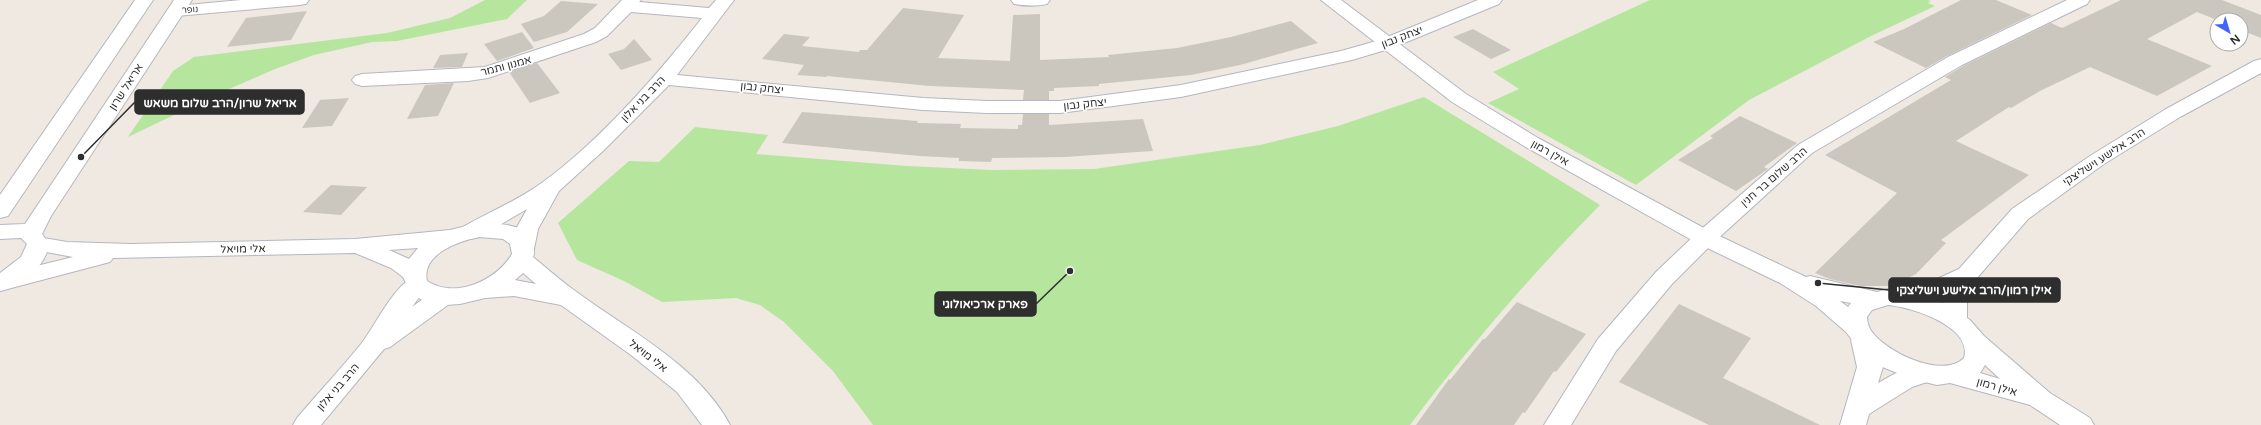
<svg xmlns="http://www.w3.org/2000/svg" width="2261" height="425" viewBox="0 0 2261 425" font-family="'Varela Round','Noto Sans Hebrew',sans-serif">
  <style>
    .green { fill: #b6e59e }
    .building { fill: #cbc7bf }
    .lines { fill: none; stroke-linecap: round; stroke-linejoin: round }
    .minor-casing { stroke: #b4b7c1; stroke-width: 2 }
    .tertiary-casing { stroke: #b4b7c1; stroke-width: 2 }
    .secondary-casing { stroke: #b4b7c1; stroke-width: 2 }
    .minor { fill: #fff; fill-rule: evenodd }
    .tertiary { fill: #fff; fill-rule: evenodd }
    .secondary { fill: #fff; fill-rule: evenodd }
    .labels { text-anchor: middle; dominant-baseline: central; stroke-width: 3.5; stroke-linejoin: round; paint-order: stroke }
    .far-street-label { font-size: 9px; fill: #2e2e2e; stroke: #fff }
    .street-label { font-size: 11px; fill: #2e2e2e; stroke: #fff }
    .leader { fill: none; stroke: #2e2e2e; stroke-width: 1.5 }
    .callout-dot { fill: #2e2e2e; stroke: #fff; stroke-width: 1.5 }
    .callout { fill: #2e2e2e; stroke: #2e2e2e; stroke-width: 1.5 }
    .callout-label { font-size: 12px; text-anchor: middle; font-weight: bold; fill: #fff }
  </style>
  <rect width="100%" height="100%" fill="#efe9e1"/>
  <!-- green -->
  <g class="green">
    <path d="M485,0H527L507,19L397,41L372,42L314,55L275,69L220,93L128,137L173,71L194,57L387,33L450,18Z"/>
    <path d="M1650,0H1927L1931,1L1928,3L1935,6L1871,36L1749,100L1636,185L1488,103L1519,89L1493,72Z"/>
    <path d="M1424,97L1600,205C1532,274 1468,348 1410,425H873L833,371L784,322L760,305L736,298L662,302L624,281L577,260L558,223L629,161L659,162L695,127L768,135L756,154L907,166L991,170L1094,169L1260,145L1338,126Z"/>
  </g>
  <!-- building -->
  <g class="building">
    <path d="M1961,0H1996L2032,15L1947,56L1926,68L1873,42L1904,29Z"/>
    <path d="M2121,0H2222L2261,15V38L2241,30V20H2217L2197,12L2147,39L2212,66L2157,96L2090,67L2040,91L2011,108L2009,107L1956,141L2029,175L1941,240L1946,243L1916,274L1891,286H1860L1830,279L1815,273L1897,193L1825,155L1951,80L1945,77L1963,66L2051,23L2062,28Z"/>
    <path d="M561,1L598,4L567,32L534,42L521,24L544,16Z"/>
    <path d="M903,8L964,15L938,58L1010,61L1013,15L1040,14V60L1109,57L1108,55L1177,48L1231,37L1291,21L1318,43L1240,65L1191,75L1099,84V86L1054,88V91H1049V100H1023L1024,90L930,86L827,76L826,77L797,75L804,65L762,59L784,34L810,37L802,46L859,52L860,50H867Z"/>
    <path d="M307,11L291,40L227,47L246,18Z"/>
    <path d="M1473,29L1511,50L1491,59L1453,37Z"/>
    <path d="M522,32L534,48L497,61L484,44Z"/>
    <path d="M634,39L652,60L621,70L608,54L624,49Z"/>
    <path d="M468,53L462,67L433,68L440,55Z"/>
    <path d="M537,63L560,93L530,103L509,72Z"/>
    <path d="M454,83L438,116L407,119L425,85Z"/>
    <path d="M349,98L332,126L302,128L320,100Z"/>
    <path d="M802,112L918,121L917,123L961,124L960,128L1018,129V125H1022L1023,114H1049V125L1143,119L1153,151L1065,157L992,158L991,162L959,161V158L919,156L782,143Z"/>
    <path d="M1740,116L1797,143L1764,167L1768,169L1736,191L1678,160L1713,138L1710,136Z"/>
    <path d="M331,185L367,187L341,215L303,212Z"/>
    <path d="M1517,302L1586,334L1556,372L1554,371L1525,413L1523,412L1514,425H1416L1449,379L1450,380L1483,339H1485Z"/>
    <path d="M1679,304L1751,338L1723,378L1820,425H1709L1619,382Z"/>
  </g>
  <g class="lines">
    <defs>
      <g id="minor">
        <path d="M241,0H309L306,4L300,5L176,16L170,15L167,11L170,7L176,6Z"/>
        <path d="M622,0H641L639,2L709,8L716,0H734L677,75L923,98L987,101H1060L1181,85L1341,51L1380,40L1478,0H1502L1499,4L1392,48L1352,60L1181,97L1060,113H987L923,110L669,85L604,150L559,191L538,229L534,249L531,254L523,256L515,254L512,249L516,229L527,209L479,237L471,239L463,237L460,232L463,227C489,212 519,200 543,182C602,139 657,75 702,18L631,12L607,36L596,42L488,78L468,81L362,86L355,84L352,80L355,76L362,74L485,67L584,34L595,28Z"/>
        <path d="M1011,0H1050L1047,4C1037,6 1024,6 1014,4Z"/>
        <path d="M2067,0H2090L2087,4L1962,65L1812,153L1713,243L1672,284L1616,351L1571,425H1544L1598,339L1656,272L1697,233L1798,145L1948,57Z"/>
        <path d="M2261,59V73L2180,117L2104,164L2028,219L1977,278L1967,302V319L1964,325L1955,327L1946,325C1940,315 1942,303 1947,293L1888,305L1880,303L1876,297L1880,291L1930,282L1959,269L2012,209L2090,156L2166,109L2254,61Z"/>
        <path d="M417,276L425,278L429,284L412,307C425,298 436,286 452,290L456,296L452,302L390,347L384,349L321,425H293L297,418C318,393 341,369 361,344C376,325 395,282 417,276Z"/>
        <path d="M1863,331L1872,334L1883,367L1878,383C1894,374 1915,361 1933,366L1937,373L1933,380L1912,387L1869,414L1866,425H1840L1857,367L1851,340L1854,334Z"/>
      </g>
      <g id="tertiary">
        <path d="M1321,0H1341L1466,94L1538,138L1713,233L1806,277L1810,276L1877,292L1888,289L1905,291L1946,304L1970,320L1984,336L2050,393L2090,418L2094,425H2060L2030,405L1950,383L1937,385L1912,379L1880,366L1861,352L1846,332L1816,306L1780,283L1697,243L1524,146L1452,102ZM1840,301L1851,303L1848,307ZM1888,305C1911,307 1973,326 1964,358C1942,380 1883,351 1870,329C1868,325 1867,320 1867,317L1872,310ZM1985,365L2000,379L1980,373Z"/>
        <path d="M479,223C496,224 529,222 533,245C534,249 535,253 533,257C548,269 562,282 578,293C631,332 698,365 730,425H702L677,392L631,355L561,305L514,296L485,298L460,304L445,305L430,302L422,300L411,293L403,277L391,268L355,253L113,258L110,262L0,291V275L73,257L30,249L27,244L30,239L38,237L67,242L131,244L355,239L450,230ZM479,237L503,239L510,244L512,254C496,281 455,299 427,281C421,254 459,241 479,237ZM418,248L409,259L389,250ZM523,273L536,284L515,280Z"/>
      </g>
      <g id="secondary">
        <path d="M135,0H153L8,216L0,218V195Z"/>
        <path d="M174,0H192L51,216L42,234L49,244C45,268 22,285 0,291V273L21,257L27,244L21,238L0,239V225L25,224Z"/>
      </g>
    </defs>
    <!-- minor casing -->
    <use href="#minor" class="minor-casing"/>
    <!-- tertiary casing -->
    <use href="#tertiary" class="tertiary-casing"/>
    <!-- secondary casing -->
    <use href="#secondary" class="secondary-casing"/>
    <!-- minor -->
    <use href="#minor" class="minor"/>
    <!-- tertiary -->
    <use href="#tertiary" class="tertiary"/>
    <!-- secondary -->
    <use href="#secondary" class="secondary"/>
  </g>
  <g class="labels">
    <!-- far-street labels -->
    <g class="far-street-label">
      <text transform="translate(190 10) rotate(-4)">נופר</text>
    </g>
    <!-- street labels -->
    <g class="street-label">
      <text transform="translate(1402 37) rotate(-21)">יצחק נבון</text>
      <text transform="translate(506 66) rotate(-15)">אמנון ותמר</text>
      <text transform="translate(126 87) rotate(-57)">אריאל שרון</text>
      <text transform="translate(762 88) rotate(6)">יצחק נבון</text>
      <text transform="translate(643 99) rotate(-46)">הרב בני אלון</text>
      <text transform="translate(1085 104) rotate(-6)">יצחק נבון</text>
      <text transform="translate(1550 153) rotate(29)">אילן רמון</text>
      <text transform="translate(2104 157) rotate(-33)">הרב אלישע וישליצקי</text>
      <text transform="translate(1774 177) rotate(-41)">הרב שלום בר חנין</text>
      <text transform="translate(243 249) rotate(-1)">אלי מויאל</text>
      <text transform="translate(648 356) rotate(38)">אלי מויאל</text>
      <text transform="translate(338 387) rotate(-49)">הרב בני אלון</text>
      <text transform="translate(1997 387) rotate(16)">אילן רמון</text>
    </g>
  </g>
  <!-- callouts -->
  <path class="leader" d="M81 157L135 102M1818 283L1889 290M1070 271L1036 304"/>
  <g class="callout-dot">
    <circle cx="81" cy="157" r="4"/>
    <circle cx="1818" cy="283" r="4"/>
    <circle cx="1070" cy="271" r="4"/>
  </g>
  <g class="callout">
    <rect x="135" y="90" width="169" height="24" rx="4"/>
    <rect x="1889" y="278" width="171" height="24" rx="4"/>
    <rect x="935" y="292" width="101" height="24" rx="4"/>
  </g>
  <g class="callout-label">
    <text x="220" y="107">אריאל שרון/הרב שלום משאש</text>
    <text x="1974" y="294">אילן רמון/הרב אלישע וישליצקי</text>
    <text x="985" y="308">פארק ארכיאולוגי</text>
  </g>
  <!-- north arrow -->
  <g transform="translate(2229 32) rotate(142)"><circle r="19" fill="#ffffff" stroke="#ababab"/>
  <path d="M0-3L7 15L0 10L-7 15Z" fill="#4264fb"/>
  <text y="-6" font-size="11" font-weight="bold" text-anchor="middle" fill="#2e2e2e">N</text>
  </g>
</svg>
